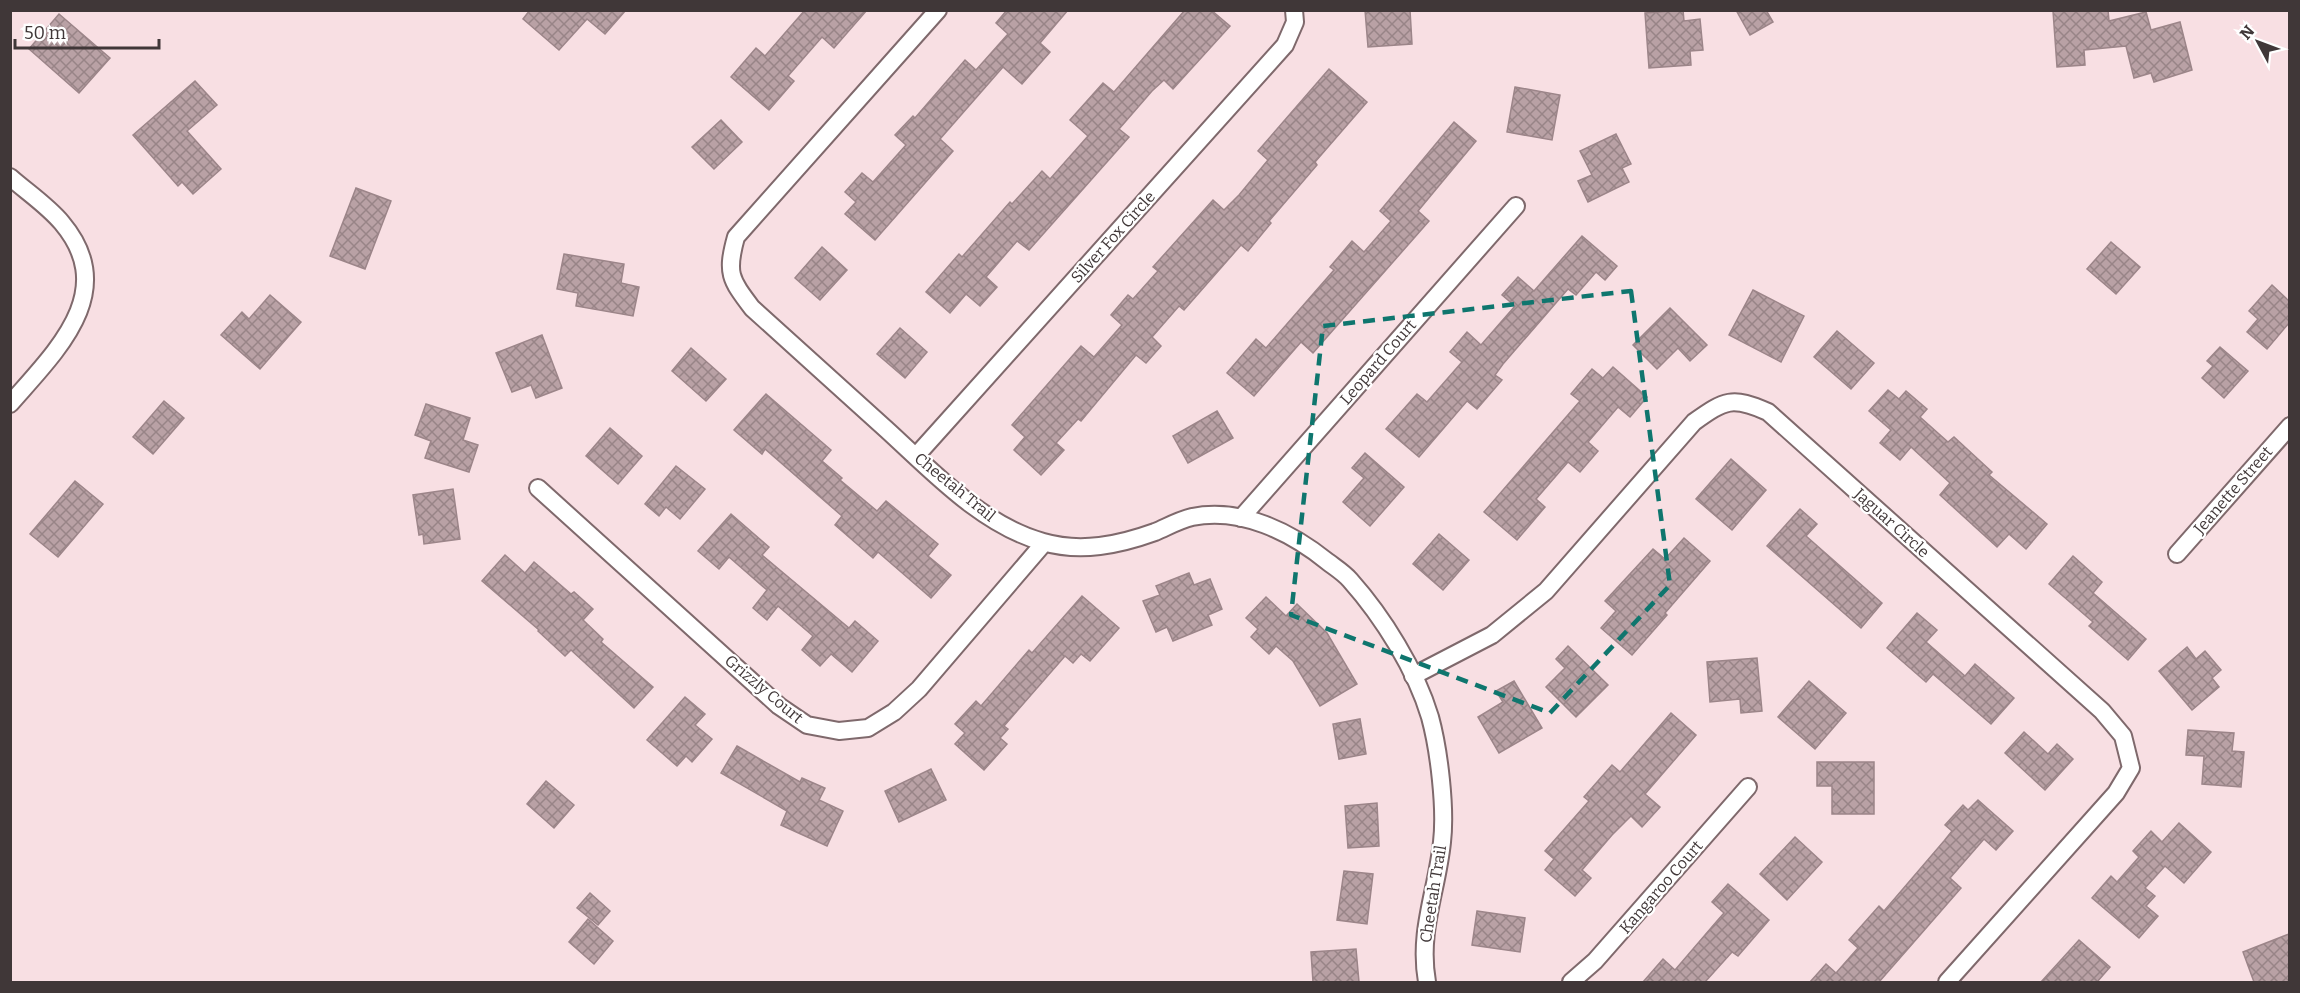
<svg xmlns="http://www.w3.org/2000/svg" width="2300" height="993" viewBox="0 0 2300 993" font-family="Bitter,serif">
  <style>
    .building { fill: url(#building-cross-hatch); stroke: #9c8589; stroke-width: 1.5 }
    .lines { fill: none; stroke-linecap: round; stroke-linejoin: round }
    .minor-casing { stroke: #7f696c; stroke-width: 20 }
    .minor { stroke: #fff; stroke-width: 16 }
    .marked { fill: none; stroke: #0f766e; stroke-width: 4.5; stroke-dasharray: 12 8; stroke-linejoin: round }
    .labels { text-anchor: middle; dominant-baseline: central; stroke-width: 4.5; stroke-linejoin: round; paint-order: stroke }
    .street-label { font-size: 16px; fill: #403738; stroke: #fff }
  </style>
  <defs>
    <pattern id="building-cross-hatch" width="8" height="8" patternUnits="userSpaceOnUse" patternTransform="scale(1.5)"><rect width="8" height="8" fill="#b9a1a5"/><path d="M0 0l8 8M0 8l8-8" fill="none" stroke="#988487"/></pattern>
  </defs>
  <rect width="100%" height="100%" fill="#f8dfe3"/>
  <!-- building -->
  <g class="building">
    <path d="M530,10H626L605,34L587,19L559,50L523,19Z"/>
    <path d="M805,10H867L834,48L822,37L788,76L794,81L769,110L731,77L756,48L765,56Z"/>
    <path d="M1007,10H1068L1040,43L1050,52L1022,84L1003,67L940,139L953,151L875,240L845,214L856,202L845,192L862,173L873,182L906,145L895,135L913,116L915,118L965,60L976,70L1008,34L996,23Z"/>
    <path d="M1185,10H1211L1230,26L1173,89L1164,80L1152,91L1119,129L1129,137L1029,250L1017,241L986,277L997,287L980,306L966,294L950,313L926,292L959,254L962,257L1010,202L1012,204L1042,171L1050,179L1088,136L1070,120L1103,83L1114,92Z"/>
    <path d="M1365,10H1410L1412,44L1368,47Z"/>
    <path d="M1683,10L1684,21L1700,19L1703,50L1690,51L1691,65L1649,68L1645,13Z"/>
    <path d="M1736,10H1766L1773,22L1750,35Z"/>
    <path d="M2108,10L2109,21L2146,12L2151,30L2180,22L2192,70L2154,82L2151,73L2134,78L2126,46L2084,50L2085,65L2057,67L2053,11Z"/>
    <path d="M59,14L110,58L79,93L29,49Z"/>
    <path d="M1329,69L1367,102L1315,162L1317,165L1269,221L1271,223L1248,251L1241,245L1184,310L1179,306L1152,337L1161,346L1146,363L1136,355L1081,421L1078,419L1056,443L1064,450L1041,475L1014,450L1025,437L1012,425L1081,346L1094,357L1122,325L1111,315L1128,295L1133,299L1158,271L1153,267L1213,200L1224,210L1239,195L1268,160L1258,151Z"/>
    <path d="M195,81L217,105L187,131L221,169L193,194L182,182L178,186L133,135Z"/>
    <path d="M1515,87L1560,95L1552,140L1507,132Z"/>
    <path d="M721,120L742,142L714,169L692,147Z"/>
    <path d="M1454,122L1476,141L1418,211L1429,221L1313,353L1301,342L1254,396L1227,373L1256,339L1266,348L1334,270L1330,267L1352,241L1364,252L1391,221L1380,211Z"/>
    <path d="M1616,134L1631,164L1622,168L1629,182L1588,202L1578,181L1592,175L1580,151Z"/>
    <path d="M356,188L391,201L365,269L330,256Z"/>
    <path d="M1582,236L1617,266L1605,280L1596,272L1576,295L1568,289L1503,364L1495,375L1502,380L1477,409L1467,401L1419,457L1386,429L1417,394L1427,402L1462,362L1450,352L1467,332L1481,345L1515,306L1502,295L1518,277L1534,291Z"/>
    <path d="M2111,242L2140,267L2116,294L2087,269Z"/>
    <path d="M822,247L847,270L820,300L795,278Z"/>
    <path d="M564,254L624,264L621,283L639,287L633,316L576,306L578,293L557,289Z"/>
    <path d="M2272,285L2289,301V323L2267,349L2247,332L2258,319L2249,311Z"/>
    <path d="M1753,290L1804,316L1781,362L1729,335Z"/>
    <path d="M270,295L301,322L260,369L221,335L242,312L249,319Z"/>
    <path d="M1670,308L1707,345L1690,361L1678,348L1657,369L1633,345Z"/>
    <path d="M900,328L927,352L905,378L877,354Z"/>
    <path d="M1837,331L1874,363L1851,389L1814,357Z"/>
    <path d="M542,335L562,388L536,398L531,385L512,392L496,353Z"/>
    <path d="M2220,347L2248,371L2224,398L2202,378L2213,366L2207,361Z"/>
    <path d="M691,348L726,379L706,401L672,371Z"/>
    <path d="M1613,367L1647,397L1630,417L1618,407L1588,442L1598,451L1580,472L1568,462L1536,499L1545,507L1517,540L1484,512L1580,401L1571,394L1592,369L1603,378Z"/>
    <path d="M1888,390L1899,399L1906,391L1927,409L1920,417L1948,442L1954,437L1992,472L1989,475L2047,524L2026,549L2009,534L1997,547L1940,495L1950,483L1911,447L1900,460L1880,443L1891,430L1869,411Z"/>
    <path d="M766,394L831,450L822,461L842,478L840,480L877,511L886,501L938,544L928,556L951,575L931,598L878,552L873,558L835,525L842,516L765,449L762,454L734,430Z"/>
    <path d="M164,401L184,418L153,454L133,437Z"/>
    <path d="M426,404L470,418L463,440L478,445L469,472L425,458L431,441L415,435Z"/>
    <path d="M1217,411L1233,438L1188,463L1173,436Z"/>
    <path d="M610,428L642,456L618,484L586,456Z"/>
    <path d="M1365,453L1404,487L1370,526L1343,502L1364,478L1352,468Z"/>
    <path d="M1731,459L1766,490L1732,530L1696,499Z"/>
    <path d="M676,466L705,489L680,519L666,507L659,516L645,504Z"/>
    <path d="M75,481L103,504L58,557L30,534Z"/>
    <path d="M453,489L460,539L424,544L423,534L419,535L413,495Z"/>
    <path d="M1800,509L1817,524L1806,536L1882,603L1861,628L1767,546Z"/>
    <path d="M731,514L769,547L762,555L849,628L855,621L878,641L852,672L831,654L820,666L802,650L813,636L778,606L767,620L753,608L767,590L729,557L719,569L698,551Z"/>
    <path d="M1439,534L1469,560L1443,590L1413,564Z"/>
    <path d="M1684,538L1710,561L1665,613L1667,615L1632,655L1601,628L1616,611L1605,601L1653,549L1665,559Z"/>
    <path d="M505,555L525,573L534,562L571,594L574,592L593,609L583,620L603,639L601,642L653,687L634,708L571,650L565,656L538,631L539,630L482,581Z"/>
    <path d="M2073,556L2102,582L2093,593L2146,639L2128,660L2089,626L2093,622L2049,584Z"/>
    <path d="M1189,573L1194,585L1210,579L1222,609L1208,615L1212,625L1173,641L1167,627L1156,632L1143,601L1160,595L1156,586Z"/>
    <path d="M1082,596L1119,628L1090,661L1081,654L1073,663L1065,656L1004,726L1008,729L1000,738L1007,744L984,770L955,744L965,733L955,724L976,701L981,706L1029,650L1032,653Z"/>
    <path d="M1266,597L1286,616L1297,604L1327,633L1357,684L1320,706L1293,661L1276,646L1269,654L1251,637L1258,629L1246,618Z"/>
    <path d="M1917,613L1937,630L1926,642L1965,676L1975,664L2014,698L1991,724L1933,674L1926,682L1887,648Z"/>
    <path d="M1568,646L1608,685L1576,717L1546,687L1565,668L1556,659Z"/>
    <path d="M2187,647L2196,659L2205,651L2221,670L2212,678L2219,687L2192,710L2159,671Z"/>
    <path d="M1757,658L1762,711L1741,713L1740,699L1710,702L1707,662Z"/>
    <path d="M1514,681L1542,728L1499,753L1478,717L1503,702L1496,691Z"/>
    <path d="M1809,681L1846,713L1815,749L1778,717Z"/>
    <path d="M685,697L705,714L695,725L712,739L692,762L686,756L677,766L647,740Z"/>
    <path d="M1671,713L1696,735L1645,794L1660,807L1642,827L1631,816L1612,835L1582,870L1591,878L1575,896L1545,870L1554,859L1545,851L1589,801L1584,797L1612,765L1620,772Z"/>
    <path d="M1360,719L1366,754L1339,759L1333,724Z"/>
    <path d="M2188,730L2234,733L2232,751L2244,752L2241,787L2202,784L2204,756L2186,755Z"/>
    <path d="M2024,732L2048,754L2057,744L2073,759L2045,790L2005,753Z"/>
    <path d="M737,746L800,782L802,778L825,788L819,800L843,811L827,846L781,825L787,811L721,773Z"/>
    <path d="M1817,762H1874V814H1832V786H1817Z"/>
    <path d="M931,769L946,800L899,822L885,791Z"/>
    <path d="M546,781L574,805L554,828L527,804Z"/>
    <path d="M1978,800L2013,831L1996,850L1984,839L1950,878L1961,888L1879,982H1810L1826,964L1836,973L1858,948L1849,940L1879,906L1884,911L1944,841L1952,831L1945,825L1963,805L1968,810Z"/>
    <path d="M1377,803L1379,846L1348,848L1345,806Z"/>
    <path d="M2179,823L2211,852L2184,883L2165,866L2145,888L2155,896L2146,906L2158,916L2139,938L2092,898L2111,876L2117,882L2139,857L2133,851L2151,831L2162,842Z"/>
    <path d="M1795,837L1822,862L1787,900L1760,874Z"/>
    <path d="M1344,871L1373,874L1367,924L1337,920Z"/>
    <path d="M1728,884L1769,920L1738,956L1732,952L1705,982H1643L1663,959L1675,970L1717,921L1724,913L1712,902Z"/>
    <path d="M590,893L610,911L598,925L577,908Z"/>
    <path d="M1477,911L1525,918L1520,952L1472,945Z"/>
    <path d="M588,919L613,941L594,964L569,942Z"/>
    <path d="M2289,934V982H2254L2243,952Z"/>
    <path d="M2079,940L2110,967L2097,982H2041Z"/>
    <path d="M1356,949L1359,982H1313L1311,952Z"/>
  </g>
  <g class="lines">
    <defs>
      <g id="minor">
        <path d="M938,10L736,237C726,273 730,279 752,308C797,349 842,389 887,430C933,472 982,525 1043,542C1081,553 1119,545 1155,532C1167,527 1179,520 1192,517C1241,507 1291,532 1328,562C1336,568 1344,573 1350,580C1383,617 1416,670 1430,717C1439,750 1446,808 1442,842C1437,891 1418,931 1427,982"/>
        <path d="M10,177C27,192 48,206 62,223C120,292 56,351 10,404"/>
        <path d="M916,456L1285,45L1295,22L1294,10"/>
        <path d="M538,488L779,706L807,725L839,731L868,728L894,712L919,689L1044,543"/>
        <path d="M1241,518L1516,206"/>
        <path d="M2177,554L2290,426"/>
        <path d="M1413,676L1492,635L1546,591L1694,422C1725,400 1732,396 1768,412L2102,711L2123,736L2131,768L2116,793L1947,982"/>
        <path d="M1571,982L1595,961L1748,787"/>
      </g>
    </defs>
    <!-- minor casing -->
    <use href="#minor" class="minor-casing"/>
    <!-- minor -->
    <use href="#minor" class="minor"/>
  </g>
  <!-- marked area -->
  <path class="marked" d="M1631,291L1670,585L1550,713L1291,615L1323,326Z"/>
  <g class="labels">
    <!-- street labels -->
    <g class="street-label">
      <text transform="translate(1113 237) rotate(-48)">Silver Fox Circle</text>
      <text transform="translate(1378 362) rotate(-49)">Leopard Court</text>
      <text transform="translate(955 487) rotate(39)">Cheetah Trail</text>
      <text transform="translate(2233 490) rotate(-49)">Jeanette Street</text>
      <text transform="translate(1892 523) rotate(42)">Jaguar Circle</text>
      <text transform="translate(764 689) rotate(40)">Grizzly Court</text>
      <text transform="translate(1661 887) rotate(-49)">Kangaroo Court</text>
      <text transform="translate(1433 894) rotate(-81)">Cheetah Trail</text>
    </g>
  </g>
  <!-- border -->
  <rect width="2300" height="993" fill="none" stroke="#403738" stroke-width="24"/>
  <!-- north arrow -->
  <g transform="translate(2258 42) rotate(311)" stroke="#ffffff" stroke-width="4.5" paint-order="stroke">
  <path d="M0-4.5L10 22L0 15L-10 22Z" fill="#403738"/>
  <text y="-9" font-size="16" font-weight="bold" text-anchor="middle" fill="#403738">N</text>
  </g>
  <!-- scale -->
  <path d="M15 39v9h144v-9" fill="none" stroke="#403738" stroke-width="3"/>
  <text x="24" y="39" font-size="18" fill="#403738" stroke="#ffffff" stroke-width="4.5" paint-order="stroke">50 m</text>
</svg>
